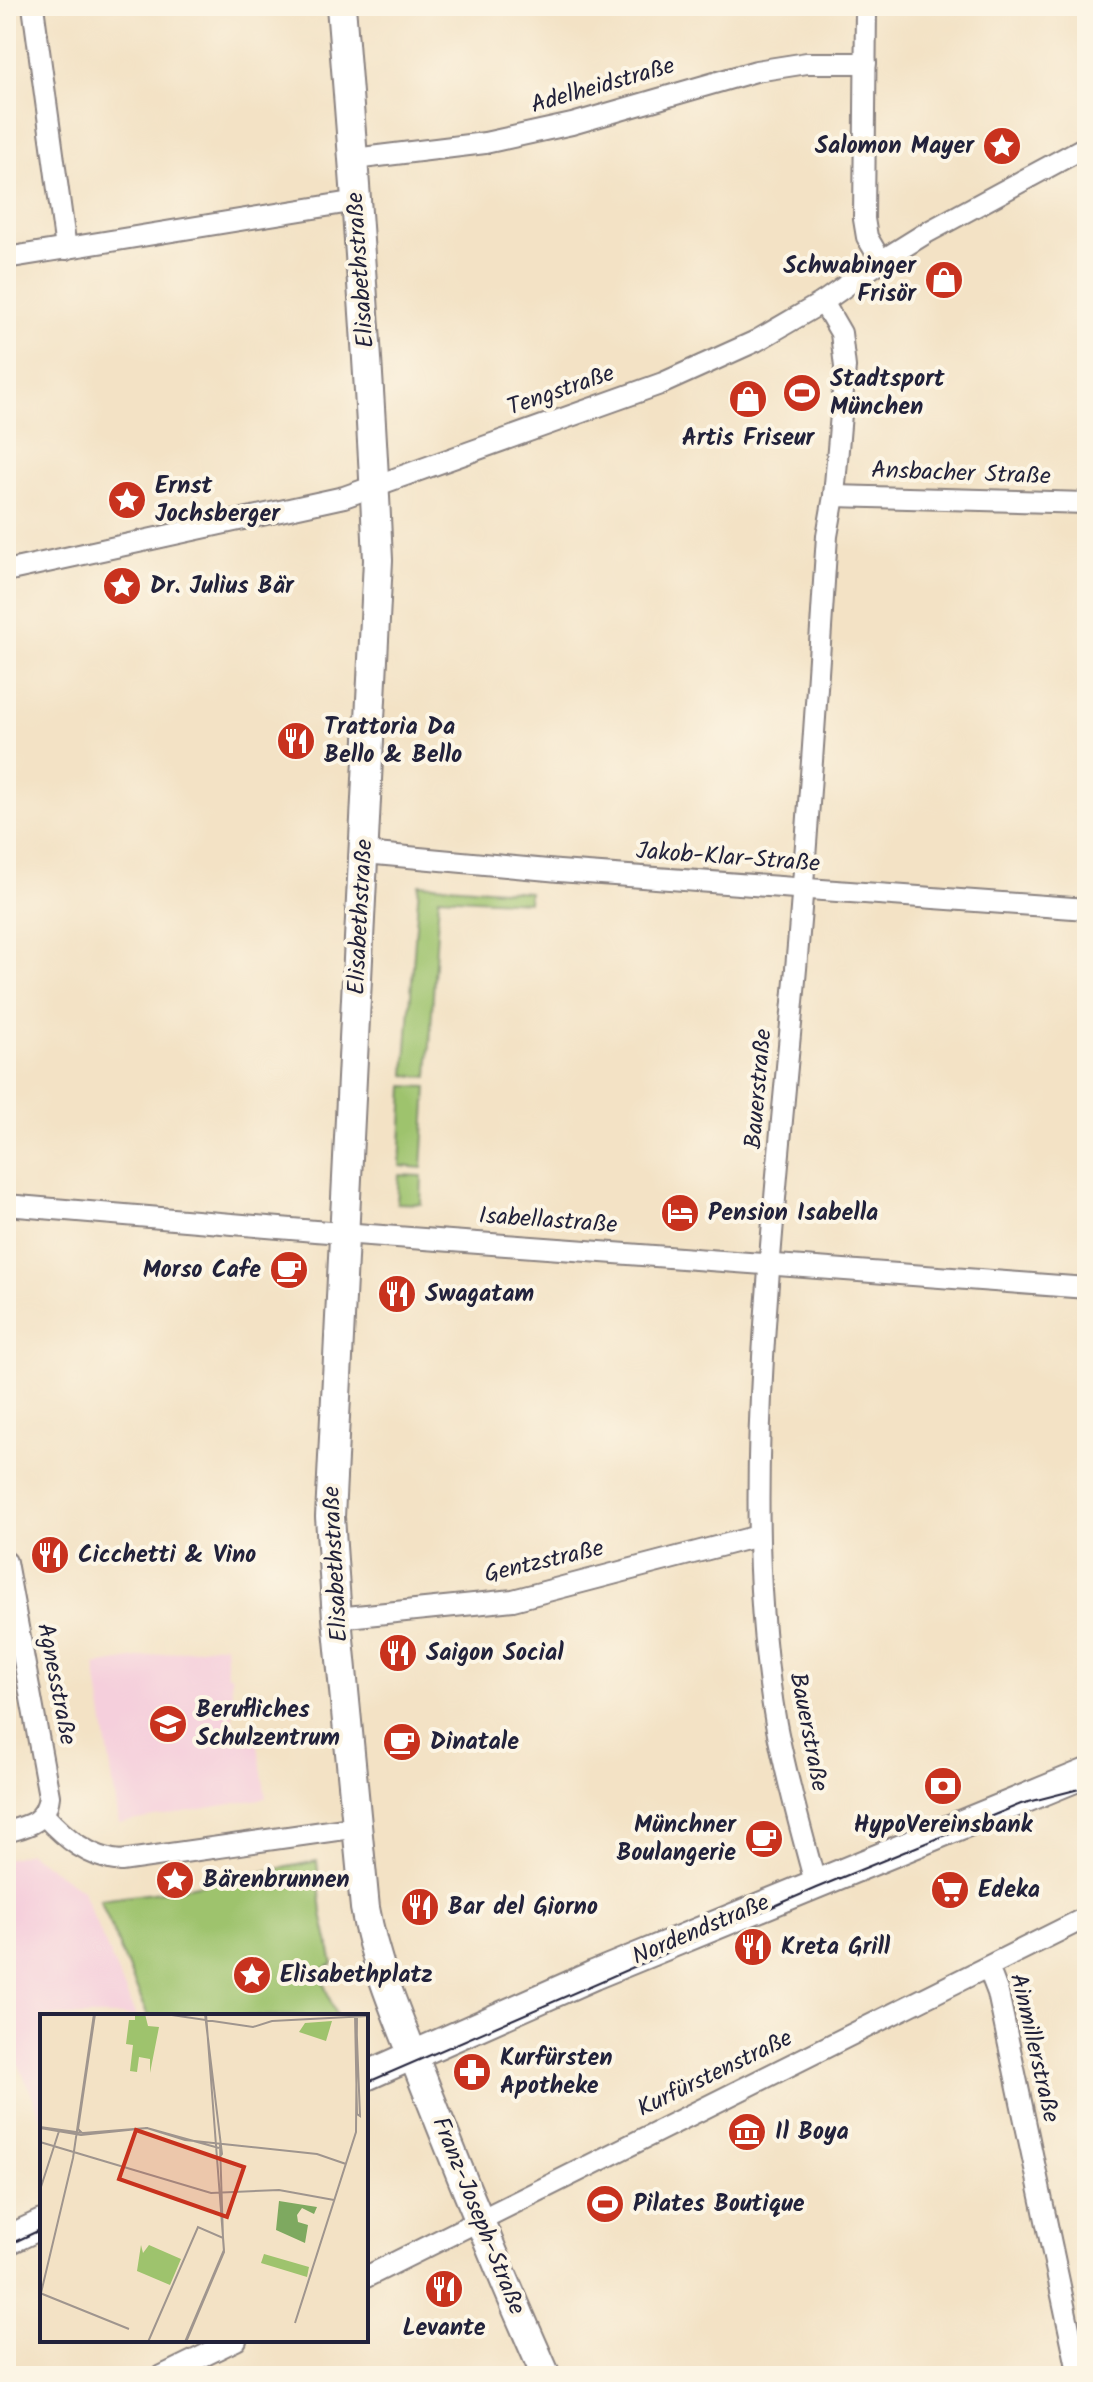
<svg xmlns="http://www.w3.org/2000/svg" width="1093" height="2382" viewBox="0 0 1093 2382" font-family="Kalam,sans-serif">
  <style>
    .built { fill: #f5cfdc }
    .green { fill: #9ec36d; stroke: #607254; stroke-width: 2 }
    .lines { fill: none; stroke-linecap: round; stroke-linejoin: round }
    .minor-casing { stroke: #8a8280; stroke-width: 24 }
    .secondary-casing { stroke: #8a8280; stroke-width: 32 }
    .minor { stroke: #fff; stroke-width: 20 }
    .secondary { stroke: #fff; stroke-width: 28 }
    .tram { stroke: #22223b; stroke-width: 2 }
    .labels { text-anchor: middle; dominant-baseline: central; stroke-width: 8; stroke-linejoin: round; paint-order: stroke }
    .street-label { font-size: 24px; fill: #22223b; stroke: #fcf5e5 }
    .poi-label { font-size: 24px; font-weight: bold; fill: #22223b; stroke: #fcf5e5; text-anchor: start }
    .inset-road { fill: none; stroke: #9f958e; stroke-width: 2 }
    .view { fill: #c8321e; fill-opacity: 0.15; stroke: #c8321e; stroke-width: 4 }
    .inset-edge { fill: none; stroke: #22223b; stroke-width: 4 }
  </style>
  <rect width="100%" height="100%" fill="#fcf5e5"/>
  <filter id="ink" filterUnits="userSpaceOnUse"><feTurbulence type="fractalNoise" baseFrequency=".0125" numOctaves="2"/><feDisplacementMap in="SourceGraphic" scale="16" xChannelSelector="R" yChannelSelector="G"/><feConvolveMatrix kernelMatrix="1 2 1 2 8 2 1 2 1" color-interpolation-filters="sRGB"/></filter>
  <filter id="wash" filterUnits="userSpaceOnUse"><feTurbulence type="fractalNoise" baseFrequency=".006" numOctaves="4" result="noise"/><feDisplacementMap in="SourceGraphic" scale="32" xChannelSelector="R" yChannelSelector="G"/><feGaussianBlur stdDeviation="1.8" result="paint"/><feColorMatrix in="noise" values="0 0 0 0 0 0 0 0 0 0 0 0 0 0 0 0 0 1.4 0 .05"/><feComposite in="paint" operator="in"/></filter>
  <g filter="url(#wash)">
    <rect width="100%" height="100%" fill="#f3e2c5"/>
    <!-- built -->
    <g class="built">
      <path d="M225,1644L227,1675H231L234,1741L257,1740L266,1798L119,1823L95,1665Z"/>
      <path d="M29,1853L82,1890L136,2016H42V2118L6,2036V1859Z"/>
    </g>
    <!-- green -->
    <g class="green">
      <path d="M419,884L529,892L528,902L439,897L428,1077L405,1075Z"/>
      <path d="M404,1086L427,1087L422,1168L400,1166Z"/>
      <path d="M399,1175L422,1176L421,1204L397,1203Z"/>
      <path d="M317,1861L322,1913L333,1964L319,1971L336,2016H148L100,1900L168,1891Z"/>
    </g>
  </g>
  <g filter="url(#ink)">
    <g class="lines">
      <defs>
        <g id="minor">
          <path d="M33,6L66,249"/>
          <path d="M866,6L864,219L867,237L881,261"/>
          <path d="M354,159L485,143L572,124L756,71L807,63H866"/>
          <path d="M6,258L357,201"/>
          <path d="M834,496L1087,503"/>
          <path d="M6,571L344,497L663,383L756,341L823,302L881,261L926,233L1087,146"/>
          <path d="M365,853L559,871L1087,909"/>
          <path d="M6,1205L315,1231L1087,1288"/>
          <path d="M6,1562L49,1796C46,1822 29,1826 6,1832"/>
          <path d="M337,1618L513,1600L758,1536"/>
          <path d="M44,1815C65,1838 89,1858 121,1861L358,1827"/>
          <path d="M815,1882C801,1830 786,1777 776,1724C755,1603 756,1479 763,1357C770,1235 783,1113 794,991C808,839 817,687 827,536L834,496L845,367L841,333L823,302"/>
          <path d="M988,1967L998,1993L1079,2376"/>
          <path d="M366,2277L1087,1917"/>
          <path d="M162,2376L236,2340"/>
        </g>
        <g id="secondary">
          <path d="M341,6C356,190 370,375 378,560L330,1517L337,1618L365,1908C376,1970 403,2029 426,2088C464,2185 504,2281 546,2376"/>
          <path d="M366,2076L594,1975L1087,1773"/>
          <path d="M6,2241L42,2224"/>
        </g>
      </defs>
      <!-- minor casing -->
      <use href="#minor" class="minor-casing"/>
      <!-- secondary casing -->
      <use href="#secondary" class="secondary-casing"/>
      <!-- minor -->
      <use href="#minor" class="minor"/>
      <!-- secondary -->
      <use href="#secondary" class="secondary"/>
      <!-- tram -->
      <g class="tram">
        <path d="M366,2083L816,1888L1021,1804L1087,1787"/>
        <path d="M6,2246L42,2229"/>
      </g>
    </g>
  </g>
  <!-- icons -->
  <defs>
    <symbol id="sight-disc" viewBox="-11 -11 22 22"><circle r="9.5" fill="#c8321e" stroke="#fcf5e5"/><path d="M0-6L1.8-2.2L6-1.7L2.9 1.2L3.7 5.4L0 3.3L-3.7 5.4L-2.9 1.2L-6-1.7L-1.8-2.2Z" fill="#fff"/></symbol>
    <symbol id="shop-disc" viewBox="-11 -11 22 22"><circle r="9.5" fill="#c8321e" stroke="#fcf5e5"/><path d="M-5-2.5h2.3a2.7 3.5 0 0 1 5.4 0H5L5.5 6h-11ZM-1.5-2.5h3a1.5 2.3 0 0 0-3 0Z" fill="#fff"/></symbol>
    <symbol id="stadium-disc" viewBox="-11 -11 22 22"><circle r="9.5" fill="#c8321e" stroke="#fcf5e5"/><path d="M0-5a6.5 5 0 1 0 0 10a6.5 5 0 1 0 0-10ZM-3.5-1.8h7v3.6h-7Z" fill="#fff"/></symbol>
    <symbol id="restaurant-disc" viewBox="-11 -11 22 22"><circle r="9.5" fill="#c8321e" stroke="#fcf5e5"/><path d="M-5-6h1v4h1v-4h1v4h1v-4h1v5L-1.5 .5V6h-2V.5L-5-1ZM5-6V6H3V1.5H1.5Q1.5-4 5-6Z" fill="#fff"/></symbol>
    <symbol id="hotel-disc" viewBox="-11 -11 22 22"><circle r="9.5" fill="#c8321e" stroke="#fcf5e5"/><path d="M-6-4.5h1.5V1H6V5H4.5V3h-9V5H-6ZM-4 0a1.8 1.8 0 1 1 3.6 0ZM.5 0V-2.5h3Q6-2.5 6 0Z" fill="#fff"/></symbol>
    <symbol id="cafe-disc" viewBox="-11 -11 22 22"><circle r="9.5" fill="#c8321e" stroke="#fcf5e5"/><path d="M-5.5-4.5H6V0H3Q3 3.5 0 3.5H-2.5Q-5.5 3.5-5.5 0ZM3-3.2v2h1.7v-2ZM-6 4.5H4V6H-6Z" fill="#fff"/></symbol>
    <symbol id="school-disc" viewBox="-11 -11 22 22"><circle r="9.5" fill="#c8321e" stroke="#fcf5e5"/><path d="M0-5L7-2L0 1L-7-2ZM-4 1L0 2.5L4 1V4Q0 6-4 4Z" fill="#fff"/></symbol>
    <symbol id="bank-disc" viewBox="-11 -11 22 22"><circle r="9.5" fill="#c8321e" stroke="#fcf5e5"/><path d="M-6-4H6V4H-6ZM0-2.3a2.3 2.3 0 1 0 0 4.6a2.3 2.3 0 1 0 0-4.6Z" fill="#fff"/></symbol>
    <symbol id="supermarket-disc" viewBox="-11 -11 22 22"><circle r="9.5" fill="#c8321e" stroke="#fcf5e5"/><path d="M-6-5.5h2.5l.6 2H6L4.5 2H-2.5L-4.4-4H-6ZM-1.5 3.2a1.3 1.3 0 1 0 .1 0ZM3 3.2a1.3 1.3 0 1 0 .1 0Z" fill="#fff"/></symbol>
    <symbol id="pharmacy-disc" viewBox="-11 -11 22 22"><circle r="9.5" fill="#c8321e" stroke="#fcf5e5"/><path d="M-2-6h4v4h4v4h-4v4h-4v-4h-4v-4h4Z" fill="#fff"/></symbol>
    <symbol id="museum-disc" viewBox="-11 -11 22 22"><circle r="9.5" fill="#c8321e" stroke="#fcf5e5"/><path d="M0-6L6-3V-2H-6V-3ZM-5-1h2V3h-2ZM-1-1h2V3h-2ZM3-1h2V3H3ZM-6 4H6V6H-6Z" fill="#fff"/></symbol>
  </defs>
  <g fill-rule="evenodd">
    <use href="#sight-disc" x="980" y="124" width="44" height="44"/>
    <use href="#shop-disc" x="922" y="258" width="44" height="44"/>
    <use href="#stadium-disc" x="780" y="371" width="44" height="44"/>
    <use href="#shop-disc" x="726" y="377" width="44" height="44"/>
    <use href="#sight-disc" x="105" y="478" width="44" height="44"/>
    <use href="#sight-disc" x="100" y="564" width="44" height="44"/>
    <use href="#restaurant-disc" x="274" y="719" width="44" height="44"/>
    <use href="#hotel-disc" x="658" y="1191" width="44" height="44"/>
    <use href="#cafe-disc" x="267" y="1248" width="44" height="44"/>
    <use href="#restaurant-disc" x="375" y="1272" width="44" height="44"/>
    <use href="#restaurant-disc" x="28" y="1533" width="44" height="44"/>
    <use href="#restaurant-disc" x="376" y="1631" width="44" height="44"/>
    <use href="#school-disc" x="146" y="1702" width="44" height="44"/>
    <use href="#cafe-disc" x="380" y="1720" width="44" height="44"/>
    <use href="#bank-disc" x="921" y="1764" width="44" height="44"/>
    <use href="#cafe-disc" x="742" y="1817" width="44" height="44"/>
    <use href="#sight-disc" x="153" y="1858" width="44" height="44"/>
    <use href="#supermarket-disc" x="928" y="1868" width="44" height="44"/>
    <use href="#restaurant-disc" x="398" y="1885" width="44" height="44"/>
    <use href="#restaurant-disc" x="731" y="1925" width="44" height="44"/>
    <use href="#sight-disc" x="230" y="1953" width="44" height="44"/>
    <use href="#pharmacy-disc" x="450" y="2050" width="44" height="44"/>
    <use href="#museum-disc" x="725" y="2110" width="44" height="44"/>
    <use href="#stadium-disc" x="583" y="2182" width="44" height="44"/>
    <use href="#restaurant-disc" x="422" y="2267" width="44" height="44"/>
  </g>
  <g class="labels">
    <!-- street labels -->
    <g class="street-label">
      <text transform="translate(603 86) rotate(-16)">Adelheidstraße</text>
      <text transform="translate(361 270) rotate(-94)">Elisabethstraße</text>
      <text transform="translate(561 391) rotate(-19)">Tengstraße</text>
      <text transform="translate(961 474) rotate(2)">Ansbacher Straße</text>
      <text transform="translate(728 858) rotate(4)">Jakob-Klar-Straße</text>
      <text transform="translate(361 917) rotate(-87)">Elisabethstraße</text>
      <text transform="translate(759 1089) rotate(-85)">Bauerstraße</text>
      <text transform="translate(548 1221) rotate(4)">Isabellastraße</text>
      <text transform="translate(544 1562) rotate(-13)">Gentzstraße</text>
      <text transform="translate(336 1564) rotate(-93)">Elisabethstraße</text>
      <text transform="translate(56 1684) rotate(79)">Agnesstraße</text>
      <text transform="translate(808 1732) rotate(79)">Bauerstraße</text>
      <text transform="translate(701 1930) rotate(-23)">Nordendstraße</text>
      <text transform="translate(1034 2048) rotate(77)">Ainmillerstraße</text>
      <text transform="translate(715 2074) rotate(-26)">Kurfürstenstraße</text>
      <text transform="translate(478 2216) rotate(68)">Franz-Joseph-Straße</text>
    </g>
    <!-- poi labels -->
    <g class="poi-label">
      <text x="974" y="146" text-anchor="end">Salomon Mayer</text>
      <text x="916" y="266" text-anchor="end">Schwabinger<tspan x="916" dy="28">Frisör</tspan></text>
      <text x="830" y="379">Stadtsport<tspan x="830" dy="28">München</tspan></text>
      <text x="748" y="438" text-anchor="middle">Artis Friseur</text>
      <text x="155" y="486">Ernst<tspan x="155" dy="28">Jochsberger</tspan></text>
      <text x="150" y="586">Dr. Julius Bär</text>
      <text x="324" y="727">Trattoria Da<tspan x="324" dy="28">Bello &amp; Bello</tspan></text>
      <text x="708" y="1213">Pension Isabella</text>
      <text x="261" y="1270" text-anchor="end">Morso Cafe</text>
      <text x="425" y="1294">Swagatam</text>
      <text x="78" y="1555">Cicchetti &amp; Vino</text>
      <text x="426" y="1653">Saigon Social</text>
      <text x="196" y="1710">Berufliches<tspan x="196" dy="28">Schulzentrum</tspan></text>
      <text x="430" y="1742">Dinatale</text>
      <text x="736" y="1825" text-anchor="end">Münchner<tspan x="736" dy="28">Boulangerie</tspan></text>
      <text x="943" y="1825" text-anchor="middle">HypoVereinsbank</text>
      <text x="203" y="1880">Bärenbrunnen</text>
      <text x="978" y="1890">Edeka</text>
      <text x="448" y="1907">Bar del Giorno</text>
      <text x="781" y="1947">Kreta Grill</text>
      <text x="280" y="1975">Elisabethplatz</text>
      <text x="500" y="2058">Kurfürsten<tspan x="500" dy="28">Apotheke</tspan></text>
      <text x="775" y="2132">Il Boya</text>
      <text x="633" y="2204">Pilates Boutique</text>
      <text x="444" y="2328" text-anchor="middle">Levante</text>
    </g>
  </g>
  <!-- overview -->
  <g transform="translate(40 2014)">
    <rect width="328" height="328" fill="#f3e2c5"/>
    <path d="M95,0H105L108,12L119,13L110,59V45L99,43L97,58L90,57L93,31L86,30L89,6H95ZM292,7L286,27L259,18L265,9ZM101,231L103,239L109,231L141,245L130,271L97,257ZM224,240L269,253L267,263L221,249Z" fill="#9ec36d"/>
    <path d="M239,187L277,193L274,200L262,194L257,201L258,208L268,211L265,229L236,216Z" fill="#7ea960"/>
    <path class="inset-road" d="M125,0L213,13L232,7L328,2M165,0L182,140L177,146M315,0L317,100L320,102L316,0M0,113L43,119L107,114L179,134M0,114L41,121L107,114L145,126L277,140L306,150M43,120L38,115L55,0M0,128L171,179L239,176L294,186M0,176L19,117M0,279L89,315M1,279L33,144L54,0M255,309L316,118L317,0M108,328L158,213L183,224L180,130M145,328L184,236L166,0M146,328L184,238L183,224"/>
    <path class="view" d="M96,116L204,153L187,203L79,165Z"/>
    <rect width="328" height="328" class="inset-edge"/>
  </g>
  <!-- margin -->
  <rect width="1093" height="2382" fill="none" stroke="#fcf5e5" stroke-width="32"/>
</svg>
